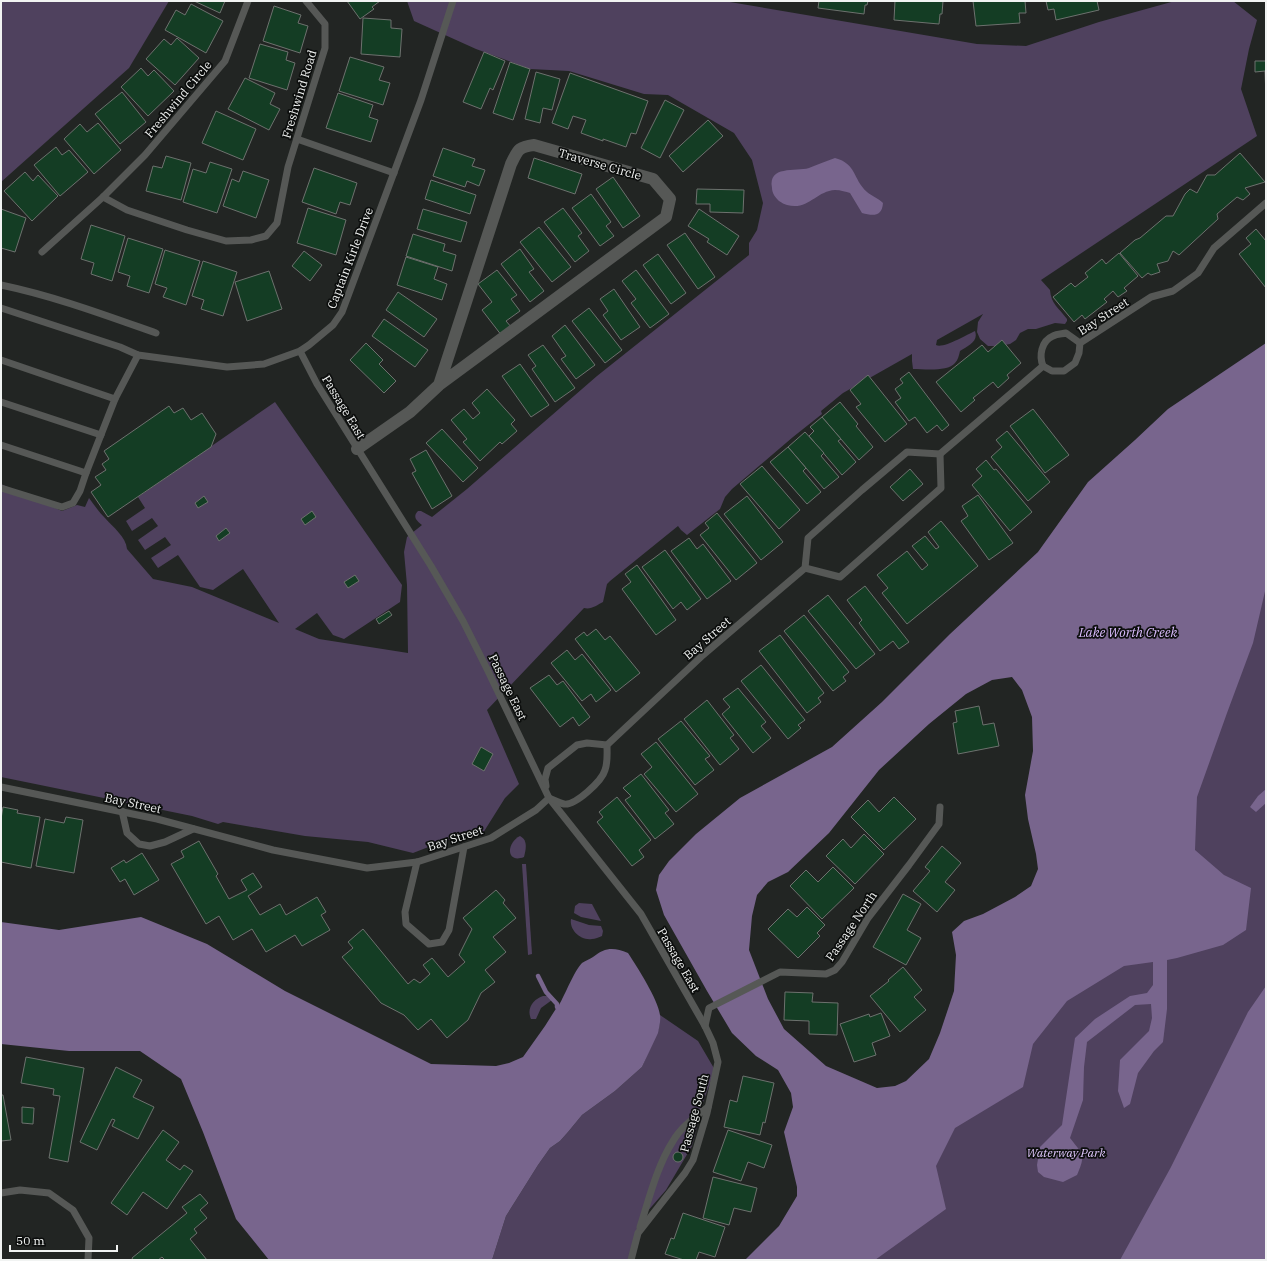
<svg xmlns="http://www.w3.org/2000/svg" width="1267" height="1261" viewBox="0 0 1267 1261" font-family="'IBM Plex Serif',serif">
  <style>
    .green { fill: #4f415e }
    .water { fill: #78658d; fill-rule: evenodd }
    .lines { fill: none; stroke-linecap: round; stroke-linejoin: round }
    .stream { stroke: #78658d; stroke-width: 4.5 }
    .building { fill: #143d24; stroke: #6d716e }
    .lane { stroke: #565856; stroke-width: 7 }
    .street { stroke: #565856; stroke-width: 12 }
    .labels { text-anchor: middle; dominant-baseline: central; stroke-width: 3.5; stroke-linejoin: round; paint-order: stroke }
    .street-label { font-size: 12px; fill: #f1f3f2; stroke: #0c0e0d }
    .park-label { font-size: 12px; font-style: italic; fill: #dfc7fc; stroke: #0c0e0d }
    .water-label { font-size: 13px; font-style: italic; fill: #dabcfd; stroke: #0c0e0d }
  </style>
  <rect width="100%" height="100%" fill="#222523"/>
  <!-- green -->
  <g class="green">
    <path d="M1,1H169L129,68L1,182Z"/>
    <path d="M407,1H724L977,44L1026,46L1099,22L1175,1H1233L1257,20L1249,49L1241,89L1257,136L1041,280L1050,290C1051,304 1059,308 1067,319V321L1065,324L1055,323L1036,329H1028L1020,333L1016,340L1010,344L999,346H988L980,339L977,332L978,322L983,314L937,340L936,345C943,349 966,335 975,331C979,342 967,346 960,351C959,355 958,360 955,363C948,372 924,369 913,369L912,361V354L843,393L821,411L822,414L793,437L732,489L725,497L720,509L687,535L681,530L678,526L610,581L607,584L603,602C597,605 591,610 584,608L487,710L519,784L505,798L483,833L444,841L413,853L368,842L305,836L223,822L218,824L192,816L1,777V484L62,511L77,505L85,507L89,498C94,505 99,512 105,518C113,527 126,537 127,549L153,579L192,587L279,623L243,569L213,590L200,587L178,555L158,568L151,558L171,545L165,537L145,550L138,540L158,526L152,518L132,531L126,521L145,508L138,497L275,402L402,585L400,602L344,639L333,635L317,613L295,629L319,639L408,653L407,585L404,552L407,537L422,525C417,521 412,517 418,511H421L432,517L467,489L597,376L749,255V243L757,230L763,203L752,160L734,133L668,95L644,94L569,71L530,69L476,49L414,21Z"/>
    <path d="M1266,358V1016L1130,1260H856L878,1234Z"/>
    <path d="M520,836C528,840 526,849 524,857C506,864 506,843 520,836Z"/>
    <path d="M522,864H526L532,954L528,955Z"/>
    <path d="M579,903L592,904L601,921L581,917L574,913L575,906Z"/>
    <path d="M571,919L589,925L601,926L603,931L602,936C599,937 595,939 592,939C581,941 569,930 571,919Z"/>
    <path d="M543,996H551L552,1000L541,1008L536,1019H531C526,1008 534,999 543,996Z"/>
    <path d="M660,1015L698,1041L715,1070L703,1102L692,1146L666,1190L646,1213L628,1260H492L506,1216L538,1165L550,1148L560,1141L568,1132L582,1115L615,1091L642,1067L659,1028Z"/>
  </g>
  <!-- water -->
  <g class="water">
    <path d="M835,158C857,164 852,178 867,192C872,196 878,198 883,203C882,217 873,216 862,213L850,193C846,192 841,190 835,190C816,191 808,211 787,205C784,204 782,203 779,201C775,197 772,193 772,188C768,165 795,172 809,168C817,165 826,161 835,158Z"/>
    <path d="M1266,343V587L1253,643L1227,713L1197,797L1195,850L1224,875L1251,888L1246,930L1223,945L1177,958L1167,960V1009L1163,1042L1154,1051L1138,1073L1130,1104L1124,1108L1118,1091L1120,1060L1149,1031L1152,1018L1151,1004L1135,1005L1087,1042L1084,1067L1083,1100L1070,1138C1083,1155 1086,1154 1077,1175L1063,1182L1044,1177L1038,1172L1037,1165L1040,1147L1062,1125L1075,1038L1095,1019L1130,996L1147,993L1153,985V962L1124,966L1067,1001L1033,1044L1023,1087L955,1128L936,1166L946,1209L875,1260H745L779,1226L797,1196V1187L784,1132L793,1107L791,1093L778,1070L756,1056L732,1033L707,991L664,915L656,890L659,875L669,861L696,834L740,798L832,747L882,702L950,634L1038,552L1088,482L1135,440L1168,409ZM1012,677L1022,690L1032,717L1033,751L1025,795L1028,819L1036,854L1038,869L1031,886L1015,897L983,914L964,921L952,932L956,955L954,991L940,1033L929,1059L906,1081L895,1086L877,1088L826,1066L784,1029L768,999L749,950L752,916L757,895L768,882L788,872L829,833L879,770L929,724L966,694L992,680Z"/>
    <path d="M1266,789V803L1256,812L1250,807L1258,796Z"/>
    <path d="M141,917L207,944L285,991L431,1064L496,1066L509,1063L523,1057L545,1026L557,1007L559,1005C565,995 574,971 582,963C585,961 590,959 593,957C605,947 614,947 628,953C637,967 658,999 660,1015C661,1020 659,1028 658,1033L642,1067L615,1091L582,1115L568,1132L560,1141L550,1148L538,1165L506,1216L492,1260H269L236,1219L203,1132L181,1079L140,1051H69L1,1044V922L59,930Z"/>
    <path d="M1266,986V1260H1120L1171,1167L1248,1012Z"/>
  </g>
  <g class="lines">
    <!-- stream -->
    <path class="stream" d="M538,976L546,992L557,1004V1007"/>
  </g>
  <!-- building -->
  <g class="building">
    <path d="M194,1H225L220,13Z"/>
    <path d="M347,1H380L372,7L374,9L360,19Z"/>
    <path d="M819,1H868L867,5H865L864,14L818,8Z"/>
    <path d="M895,1H943L942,14H940L939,24L894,20Z"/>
    <path d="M973,1H1025L1026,13H1019L1020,23L976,26Z"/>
    <path d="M1046,1H1097L1099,10L1056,20L1054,9L1048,10Z"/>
    <path d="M191,4L223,21L206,53L165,30L176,10L185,15Z"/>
    <path d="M274,6L301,15L298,23L308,26L300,53L263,41Z"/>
    <path d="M363,18L391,20V28L402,29L400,57L361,54Z"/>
    <path d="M177,38L199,58L175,85L146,59L164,39L171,45Z"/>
    <path d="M260,44L288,52L286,60L295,63L287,90L249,78Z"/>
    <path d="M484,52L505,61L493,90L490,88L481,109L463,102Z"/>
    <path d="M350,57L384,67L379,80L390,83L383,105L339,91Z"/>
    <path d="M1255,61H1266V97L1265,71L1255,72Z"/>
    <path d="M510,62L530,69L513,120L493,113Z"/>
    <path d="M141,68L148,76L154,70L174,91L148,116L121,87Z"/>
    <path d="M536,72L560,79L552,110L543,108L540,123L525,119Z"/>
    <path d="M570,73L648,101L636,134L631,133L626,147L603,139V141L581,133L586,120L573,116L568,129L552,123Z"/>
    <path d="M245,78L275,93L270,104L280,109L269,130L228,109Z"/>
    <path d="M122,92L146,122L120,144L95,114Z"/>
    <path d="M338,93L373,105L369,117L378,120L371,142L326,128Z"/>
    <path d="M665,100L684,110L660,158L641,148Z"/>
    <path d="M216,111L256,129L243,160L202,143Z"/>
    <path d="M708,120L723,136L683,172L669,156Z"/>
    <path d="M98,123L121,150L94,174L64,139L80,124L87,132Z"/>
    <path d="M56,147L62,155L69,150L88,172L60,196L34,165Z"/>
    <path d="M443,148L475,159L472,166L485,170L479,186L467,181L465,187L433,176Z"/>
    <path d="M1240,153L1265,182L1245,188L1250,194L1243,200L1237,197L1217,214L1218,219L1179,255L1173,251L1168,261L1157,264L1160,272L1151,275L1148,273L1142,278L1120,253L1135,240L1140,238L1166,216H1173L1185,194L1190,189L1197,193L1207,175H1215Z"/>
    <path d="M166,156L191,163L181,200L146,191L153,166L162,168Z"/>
    <path d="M534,158L582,174L575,194L528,178Z"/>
    <path d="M210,162L232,169L217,213L183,202L193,169L206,173Z"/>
    <path d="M314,168L357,183L350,205L340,202L336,214L302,202Z"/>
    <path d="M243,171L269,180L256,218L223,206L232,179L239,182Z"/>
    <path d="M25,172L33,181L38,175L58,196L32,221L4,191Z"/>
    <path d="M613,177L640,216L623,228L596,189Z"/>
    <path d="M431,180L476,195L470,214L425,199Z"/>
    <path d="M697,189L744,190L743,213L710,212V204H696Z"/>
    <path d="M591,194L611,222L606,226L614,236L600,246L572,208Z"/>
    <path d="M308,208L346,220L336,255L297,243Z"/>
    <path d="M563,208L582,233L578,236L589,251L575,262L544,222Z"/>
    <path d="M1,209L26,218L15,252L1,248Z"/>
    <path d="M423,209L467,222L461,242L417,229Z"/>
    <path d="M699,209L739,236L727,255L707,242L709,239L688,226Z"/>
    <path d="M91,225L125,236L112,281L91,274L94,263L81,259Z"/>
    <path d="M539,227L571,267L552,282L520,242Z"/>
    <path d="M1256,229L1266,241V288L1239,254L1251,244L1246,238Z"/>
    <path d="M685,233L715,277L698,289L667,245Z"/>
    <path d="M413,234L445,244L443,251L456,255L452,271L406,256Z"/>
    <path d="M128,238L163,249L149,293L127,286L130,276L118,272Z"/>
    <path d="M520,249L534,269L529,272L544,291L530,302L501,264Z"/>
    <path d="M165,250L200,261L186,305L163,297L167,288L155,284Z"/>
    <path d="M304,251L322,265L310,281L292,266Z"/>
    <path d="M1119,253L1138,276L1124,288L1127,291L1118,297L1113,291L1104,299L1107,302L1085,319L1082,315L1074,322L1053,297L1071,283L1075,287L1088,277L1085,273L1102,259L1106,264Z"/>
    <path d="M658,254L686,293L671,304L643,265Z"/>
    <path d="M406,257L438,267L434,279L447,284L442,300L397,285Z"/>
    <path d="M203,261L237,272L223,316L201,309L204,300L192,296Z"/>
    <path d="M497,270L517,295L511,299L520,311L506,321L512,328L502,336L482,310L492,302L478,284Z"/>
    <path d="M636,270L669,314L650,328L631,303L636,299L622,281Z"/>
    <path d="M269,271L282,309L247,321L235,282Z"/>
    <path d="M614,289L640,327L621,340L603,315L608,311L600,299Z"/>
    <path d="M398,292L437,319L424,337L386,310Z"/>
    <path d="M589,308L622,350L605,363L572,321Z"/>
    <path d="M384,319L428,350L415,367L372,336Z"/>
    <path d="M565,325L595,365L576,379L561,359L566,356L552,336Z"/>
    <path d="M1002,340L1021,363L1007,375L1009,378L998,388L993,382L973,398L975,400L961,412L936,382L982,345L988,352Z"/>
    <path d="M366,343L383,360L379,364L396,381L384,393L350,360Z"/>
    <path d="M543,345L575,388L555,402L532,369L536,366L528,355Z"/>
    <path d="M520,364L549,405L531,417L502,376Z"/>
    <path d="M909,372L949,425L942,431L937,425L927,433L915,417L909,421L895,402L901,398L895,389L903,383L900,379Z"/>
    <path d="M868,375L907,424L885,442L856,407L861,404L850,390Z"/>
    <path d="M487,389L515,420L511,424L517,431L502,444L500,442L480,461L463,442L467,439L451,420L464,409L473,419L480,413L472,403Z"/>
    <path d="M840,402L858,424L856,426L873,447L859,460L822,417Z"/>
    <path d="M169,406L174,413L183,408L191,420L202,413L216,434L211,447L108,517L91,492L101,485L95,477L106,470L102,464L109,459L104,451Z"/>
    <path d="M1033,409L1069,455L1045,473L1010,426Z"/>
    <path d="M822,417L841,439L838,441L856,462L842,475L809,436L814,431L810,427Z"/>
    <path d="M442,429L478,468L463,482L426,443Z"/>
    <path d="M1007,431L1050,482L1028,501L991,457L1002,447L996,440Z"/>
    <path d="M805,432L824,453L821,456L839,477L824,489L788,447Z"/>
    <path d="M788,447L806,468L803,471L821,492L807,504L770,462Z"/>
    <path d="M426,450L452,496L432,509L412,473L416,471L410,459Z"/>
    <path d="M986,460L994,470L996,469L1032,512L1010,531L972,485L982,476L976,469Z"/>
    <path d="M762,466L800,510L779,529L740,484Z"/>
    <path d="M910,469L923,484L903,501L890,487Z"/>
    <path d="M978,495L1013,543L989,560L961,521L968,516L962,506Z"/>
    <path d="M204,496L208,502L198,508L195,503Z"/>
    <path d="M747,496L783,542L761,560L724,514Z"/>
    <path d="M312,511L316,517L305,525L301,519Z"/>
    <path d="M717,513L757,563L736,580L700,535L709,528L705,523Z"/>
    <path d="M941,521L978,566L907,624L882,593L888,588L877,575L907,551L922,570L928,565L912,546L925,536L936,549L939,547L928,532Z"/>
    <path d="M226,528L230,533L219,541L216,536Z"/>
    <path d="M689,538L697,549L703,544L731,581L707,599L671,551Z"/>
    <path d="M665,550L701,599L687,610L681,602L673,609L642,567Z"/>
    <path d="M637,565L676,620L656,635L622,589L631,582L625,574Z"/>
    <path d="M355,575L359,581L348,588L344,582Z"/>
    <path d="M865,586L909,642L899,649L893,641L880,651L859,623L862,620L847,600Z"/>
    <path d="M828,595L875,654L856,669L808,611Z"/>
    <path d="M389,611L392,615L379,624L376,619Z"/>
    <path d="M804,615L849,672L843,677L846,681L833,691L784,631Z"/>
    <path d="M596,629L605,640L610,636L640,673L616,692L575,639L584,632L587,636Z"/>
    <path d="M780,635L824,693L818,698L821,702L807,713L759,651Z"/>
    <path d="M567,650L575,660L582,654L611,690L596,702L591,694L582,701L551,663Z"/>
    <path d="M761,665L805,720L798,725L801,728L788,739L741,681Z"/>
    <path d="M549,675L557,685L563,681L590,717L579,726L573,717L560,727L530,688Z"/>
    <path d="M738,688L766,722L761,726L771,738L753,753L722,714L730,707L723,699Z"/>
    <path d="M707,700L734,735L730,738L739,749L720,765L684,719Z"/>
    <path d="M979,706L983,725L994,723L999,746L958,754L953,723L957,722L955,711Z"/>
    <path d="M681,721L710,756L705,759L714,770L695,785L658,739Z"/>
    <path d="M656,742L698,794L676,812L644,774L652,767L641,754Z"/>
    <path d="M481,747L493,754L484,771L472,764Z"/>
    <path d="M641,774L669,810L665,813L674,824L655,839L625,800L631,796L623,788Z"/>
    <path d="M617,797L651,840L639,850L644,857L632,866L597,822L603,817L599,812Z"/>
    <path d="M894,797L916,819L884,850L851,817L868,800L879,812Z"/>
    <path d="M3,807L18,810L17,813L40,817L31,868L1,862V819Z"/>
    <path d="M66,817L83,820L74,873L36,866L45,819L64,823Z"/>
    <path d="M864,834L884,854L855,884L826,856L843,839L851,848Z"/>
    <path d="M199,841L218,874L216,876L229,899L247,890L241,880L253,873L262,887L248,896L260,915L280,904L286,915L317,897L326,912L321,915L330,930L302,946L295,935L266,952L252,929L233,940L219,916L206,924L171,864L184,857L181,851Z"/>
    <path d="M942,846L961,863L945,882L955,890L937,912L913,891L930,871L925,867Z"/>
    <path d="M142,853L159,880L134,895L125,879L120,882L111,868L124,860L126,863Z"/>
    <path d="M833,867L854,888L822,919L790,886L806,870L818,882Z"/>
    <path d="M496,890L505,900L503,903L516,918L493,937L506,952L485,970L495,982L481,993L468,1020L447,1038L431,1019L418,1030L404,1015L381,1003L342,957L353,948L348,942L363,929L408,984L414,979L420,983L430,974L423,965L432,958L448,977L465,962L459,955L472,929L463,918Z"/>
    <path d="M903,894L921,904L907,930L921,938L906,965L873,947Z"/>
    <path d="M807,907L825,925L817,933L820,936L798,958L768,929L788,909L797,917Z"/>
    <path d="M903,967L922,990L914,997L926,1010L900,1032L870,996L889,981L888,980Z"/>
    <path d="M785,992L813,993L812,1002L838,1003L837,1035L809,1034V1021L784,1020Z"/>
    <path d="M881,1013L890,1036L872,1043L876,1055L854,1062L840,1024L869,1014L870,1017Z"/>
    <path d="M26,1057L84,1068L68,1162L49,1158L60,1096L53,1095L54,1089L21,1083Z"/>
    <path d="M116,1067L142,1080L133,1097L154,1107L138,1139L112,1126L115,1120L112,1119L97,1150L80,1142Z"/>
    <path d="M743,1076L774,1083L765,1123L763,1122L760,1135L724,1127L730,1100L737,1102Z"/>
    <path d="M1,1095H3L11,1140L1,1141Z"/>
    <path d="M22,1107L34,1108L33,1124L22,1123Z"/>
    <path d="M163,1130L179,1142L166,1160L180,1170L184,1165L193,1171L167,1209L143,1192L127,1215L111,1203Z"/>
    <path d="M728,1130L772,1145L764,1168L748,1162L741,1181L713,1172Z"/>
    <circle cx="678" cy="1157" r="5"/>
    <path d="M713,1177L757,1188L751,1212L734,1208L729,1225L703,1218Z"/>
    <path d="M200,1194L208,1203L200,1210L207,1218L194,1229L197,1233L190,1239L207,1260H165L162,1257L158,1260H133L132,1258L187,1213L182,1207Z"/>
    <path d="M683,1213L725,1227L715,1257L699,1252L696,1260H684L665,1254L671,1238L674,1239Z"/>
  </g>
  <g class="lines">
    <!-- lane -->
    <g class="lane">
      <path d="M297,139L394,173"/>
      <path d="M103,197L127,210L187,230L226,241L251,240L266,236L277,223L288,167L325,48V24L306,1"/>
      <path d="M42,252L103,197L145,155L225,61L248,1"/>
      <path d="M1,285C54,296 105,315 156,333"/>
      <path d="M1,308L120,347L138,355L227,367L264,364L300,351L309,345L333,325L342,312L421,100L453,1"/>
      <path d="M300,351L317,384L431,566L463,621L487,669L549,798L641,914L705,1026L713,1043L718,1062L707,1113L693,1160L685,1173L638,1233L631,1260"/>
      <path d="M1,360L115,399L86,473"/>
      <path d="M1043,366C1039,356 1041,341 1053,336C1057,334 1062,334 1066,333L1080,343"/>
      <path d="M115,399L138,355"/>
      <path d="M1,402L101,435"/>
      <path d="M1,445L86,473L80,491L73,503L62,507L1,488"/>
      <path d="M805,568L840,577L941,488L940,454"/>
      <path d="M546,786L545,779L548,768L577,745L587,743L607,745"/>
      <path d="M1,787L157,819L273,850L367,868L417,862L491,838L536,810L549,798C554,800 559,803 564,804C575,806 602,781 605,770C608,762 607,753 607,745L703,655L805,568L808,538L862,490L907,452L940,454L1043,366L1052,371H1064L1075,363L1079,353L1080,343L1151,297L1173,291L1198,273L1214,248L1266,203"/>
      <path d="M122,811L127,833L139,844L150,846L165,842L193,829"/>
      <path d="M417,862L405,912L406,924L429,944L442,942L449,930L464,847"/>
      <path d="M705,1026L709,1008L780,972L826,974L835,970L842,962L868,918L909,865L939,824L940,807"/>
      <path d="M1,1193L20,1190L49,1193L73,1210L89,1238L88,1260"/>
      <path d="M640,1227C649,1199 657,1166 673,1141C681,1127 695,1117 708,1107"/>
    </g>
    <!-- street -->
    <path class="street" d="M357,449L410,412L439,385L511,164C518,150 518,147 534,145L653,179L670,199L666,217L439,385"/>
  </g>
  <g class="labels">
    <!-- street labels -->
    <g class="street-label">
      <text transform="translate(299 94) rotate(-73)">Freshwind Road</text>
      <text transform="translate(178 99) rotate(-50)">Freshwind Circle</text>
      <text transform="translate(600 164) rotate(16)">Traverse Circle</text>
      <text transform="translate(350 258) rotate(-69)">Captain Kirle Drive</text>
      <text transform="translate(1103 316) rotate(-33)">Bay Street</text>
      <text transform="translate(344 407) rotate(59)">Passage East</text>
      <text transform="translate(707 638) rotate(-41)">Bay Street</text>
      <text transform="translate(508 687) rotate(64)">Passage East</text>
      <text transform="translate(133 803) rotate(12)">Bay Street</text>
      <text transform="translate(455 838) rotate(-18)">Bay Street</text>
      <text transform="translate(851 926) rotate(-56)">Passage North</text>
      <text transform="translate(679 960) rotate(60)">Passage East</text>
      <text transform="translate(694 1113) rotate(-75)">Passage South</text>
    </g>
    <!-- park labels -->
    <g class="park-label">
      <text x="1066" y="1152">Waterway Park</text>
    </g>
    <!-- water labels -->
    <g class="water-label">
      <text x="1128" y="632">Lake Worth Creek</text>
    </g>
  </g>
  <!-- border -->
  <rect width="1267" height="1261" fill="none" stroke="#f1f3f2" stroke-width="4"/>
  <!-- scale -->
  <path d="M10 1245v6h107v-6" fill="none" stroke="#f1f3f2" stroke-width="2"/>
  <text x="16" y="1245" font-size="12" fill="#f1f3f2" stroke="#0c0e0d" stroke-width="3" paint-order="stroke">50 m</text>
</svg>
